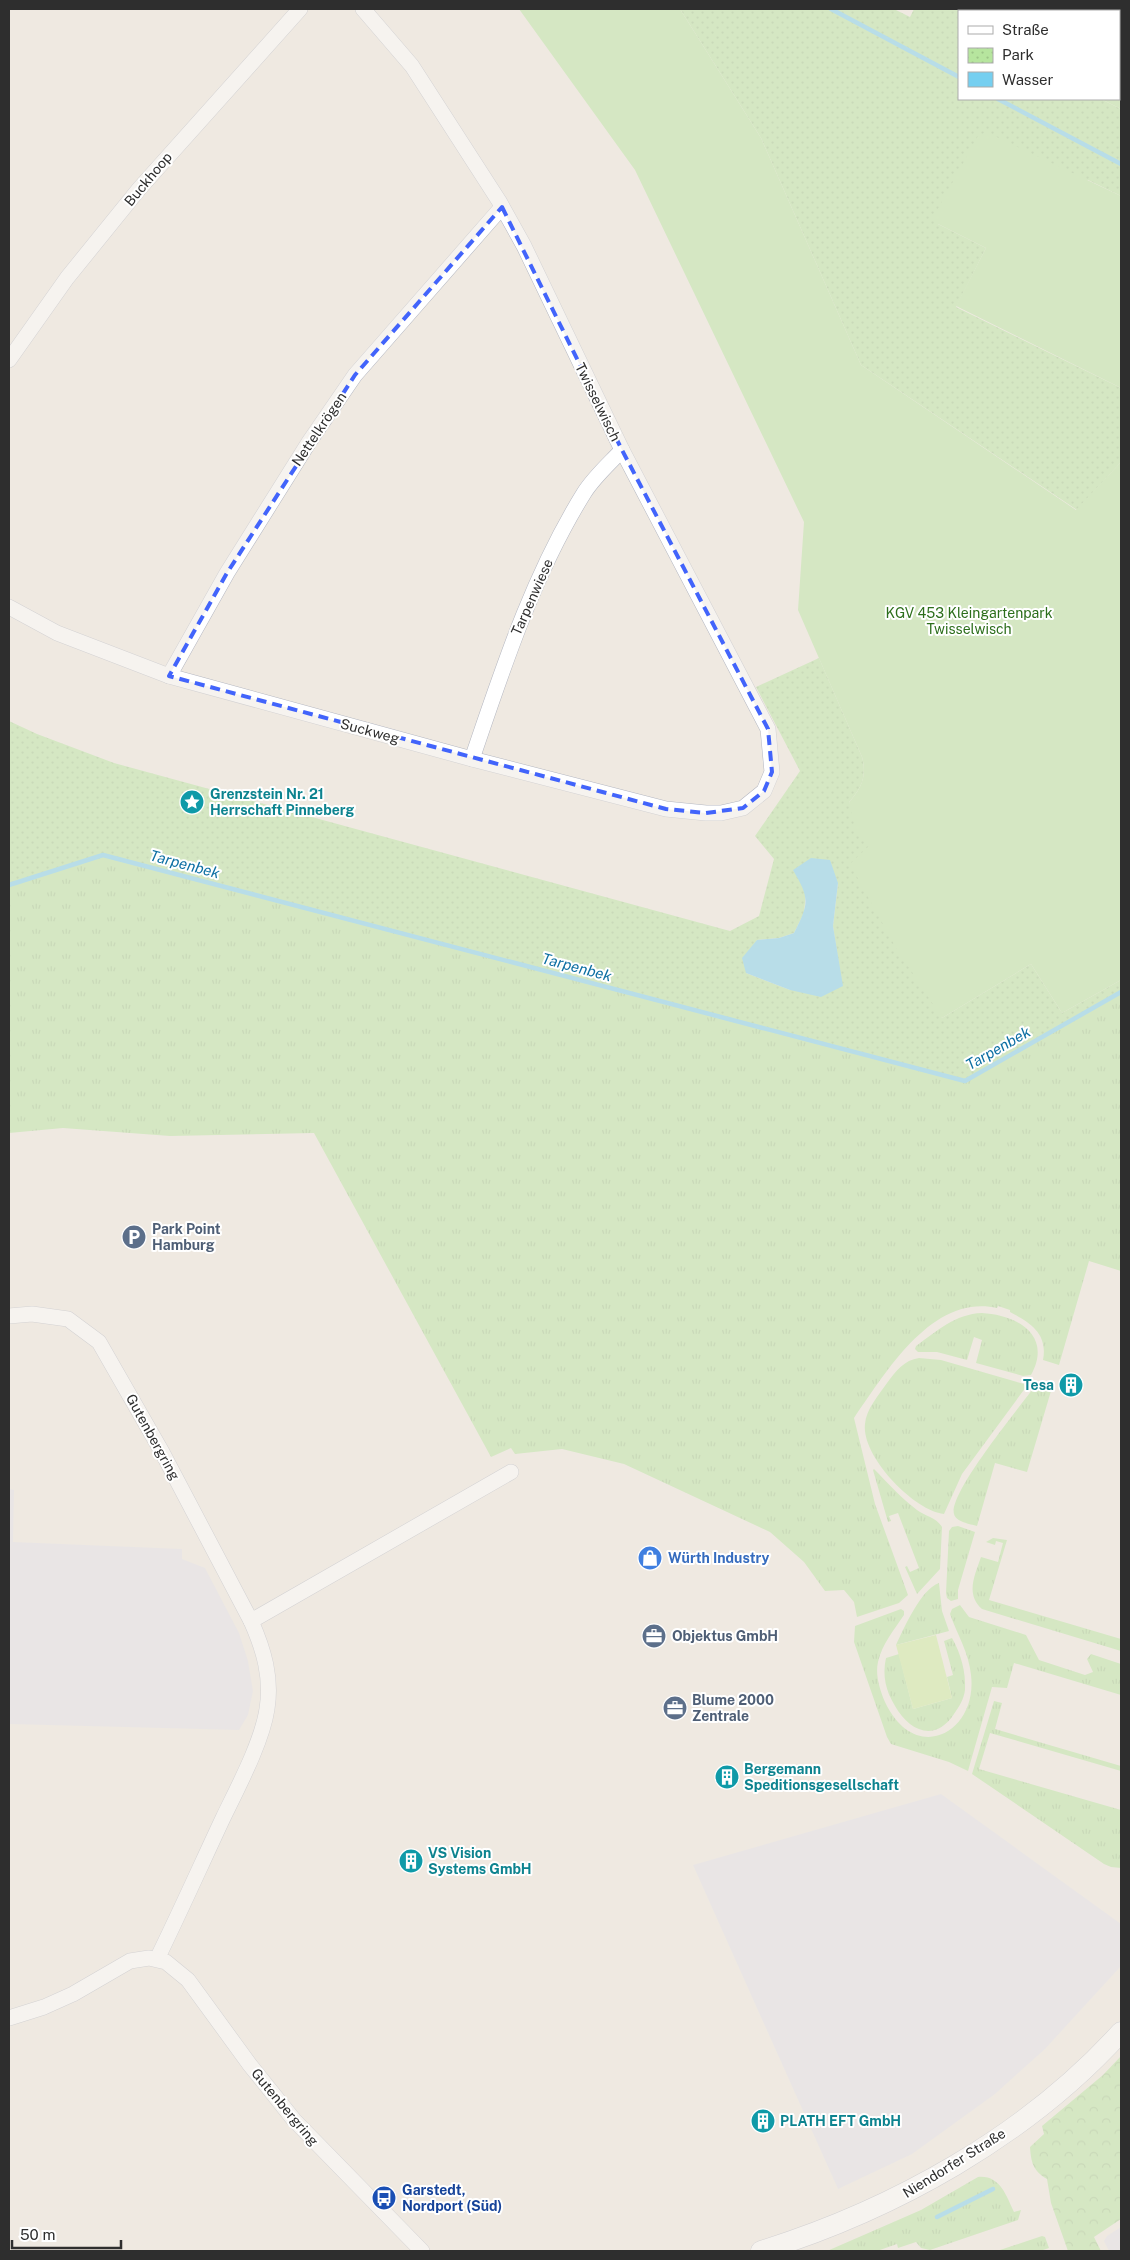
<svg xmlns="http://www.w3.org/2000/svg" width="1130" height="2260" viewBox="0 0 1130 2260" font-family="'Public Sans',sans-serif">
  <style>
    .industrial { fill: #e3e1e8 }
    .grass { fill: url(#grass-tufts) }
    .forest { fill: url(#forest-crowns) }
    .park { fill: url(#park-dots); fill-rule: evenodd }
    .garden { fill: #b6e59e }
    .pitch { fill: #c9ec9a }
    .water { fill: #75cff0 }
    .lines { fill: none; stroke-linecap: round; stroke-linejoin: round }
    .stream { stroke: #75cff0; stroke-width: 4.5 }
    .street-casing { stroke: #b4b7c1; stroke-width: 16 }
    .secondary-casing { stroke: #b4b7c1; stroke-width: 21 }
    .street { stroke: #fff; stroke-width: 15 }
    .secondary { stroke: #fff; stroke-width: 20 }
    .marked { fill: none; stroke: #4264fb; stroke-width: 4; stroke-dasharray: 10 6; stroke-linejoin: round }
    .labels { text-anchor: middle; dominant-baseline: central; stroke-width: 4; stroke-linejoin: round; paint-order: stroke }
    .street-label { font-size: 14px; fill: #2e2e2e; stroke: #fff }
    .park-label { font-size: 14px; fill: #2c6e1b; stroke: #fff }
    .culture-label { font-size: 14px; font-weight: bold; fill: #0d838f; stroke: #fff; text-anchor: start }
    .service-label { font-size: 14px; font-weight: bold; fill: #4e5e75; stroke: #fff; text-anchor: start }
    .shop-label { font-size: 14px; font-weight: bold; fill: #366cbe; stroke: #fff; text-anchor: start }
    .transit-label { font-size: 14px; font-weight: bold; fill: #164399; stroke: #fff; text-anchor: start }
    .water-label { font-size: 15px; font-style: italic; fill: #0d6fa3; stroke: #fff }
  </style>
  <defs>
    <pattern id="grass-tufts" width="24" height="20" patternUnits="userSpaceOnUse" patternTransform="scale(1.25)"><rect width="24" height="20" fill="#b6e59e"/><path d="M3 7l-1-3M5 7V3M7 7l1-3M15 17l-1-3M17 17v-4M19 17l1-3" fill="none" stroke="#9dc588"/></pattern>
    <pattern id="forest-crowns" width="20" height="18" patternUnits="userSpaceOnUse" patternTransform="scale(1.25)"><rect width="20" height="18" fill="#b6e59e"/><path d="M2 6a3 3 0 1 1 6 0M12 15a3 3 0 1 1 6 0" fill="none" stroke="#9dc588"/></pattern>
    <pattern id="park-dots" width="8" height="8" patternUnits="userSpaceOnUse" patternTransform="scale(1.25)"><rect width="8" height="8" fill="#b6e59e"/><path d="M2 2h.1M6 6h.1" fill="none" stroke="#9dc588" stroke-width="1.8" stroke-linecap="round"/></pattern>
  </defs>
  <rect width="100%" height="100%" fill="#efe9e1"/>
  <!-- industrial -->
  <g class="industrial">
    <path d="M9,1489L14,1490L13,1542L182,1549V1559L205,1568L239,1633L248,1661L253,1691L248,1715L239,1730L9,1724Z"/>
    <path d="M941,1794L1121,1924V1966L1045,2049L995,2094L912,2154L838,2189L693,1865Z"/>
    <path d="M1121,2227V2251H1109L1104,2241L1107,2236Z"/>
  </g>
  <!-- grass -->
  <g class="grass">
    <path d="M103,855L965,1081L1121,992V1271L1089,1261L1059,1365L1043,1360C1048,1334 1031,1323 1010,1312V1310L998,1306L997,1308C931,1294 886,1373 854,1418L875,1504L908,1595L899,1603L857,1617L854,1602L844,1590L825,1591L804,1562L770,1532L624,1464L562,1449L515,1454L511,1448L491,1457L314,1133L170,1136L63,1128L9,1133V885Z"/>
    <path d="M982,1313C1017,1315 1053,1335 1031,1375L1023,1376L976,1363L982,1340L974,1337L967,1360L937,1352H918L915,1349L916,1346C937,1331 955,1314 982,1313Z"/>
    <path d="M919,1358L941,1360L1024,1384L1026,1387L962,1474L944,1514C914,1511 861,1456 865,1424C866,1409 879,1395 887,1383C896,1371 904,1360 919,1358Z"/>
    <path d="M1038,1388L1051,1391L1027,1472L995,1463L977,1526C970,1524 956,1522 954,1514C948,1494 1018,1409 1032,1390Z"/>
    <path d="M874,1469C888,1483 901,1498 917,1510C925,1516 937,1518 942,1527L940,1569L917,1594L905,1567L907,1566L910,1572L919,1568L898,1513L889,1516L891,1521L888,1522L873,1470Z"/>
    <path d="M958,1526L975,1532L958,1590V1599L951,1601L947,1598L946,1593L949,1531L952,1527Z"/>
    <path d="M993,1538L1007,1540L989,1600L1121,1639V1651L982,1609C965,1594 975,1575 981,1557L998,1562L1003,1543L996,1541L995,1545L986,1542Z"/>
    <path d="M939,1583L942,1611L949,1631L896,1645C904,1628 921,1589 939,1583Z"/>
    <path d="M960,1605L969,1617L1026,1635L1039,1660L1085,1675L1093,1672L1087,1659L1091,1654L1121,1664V1695L1014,1663L1007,1688L992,1687L968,1771L949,1762L891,1744L887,1737L854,1642L855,1626L901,1609L904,1611V1615C894,1630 882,1644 878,1662C875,1675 880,1690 885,1702C915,1766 978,1733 971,1675C969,1653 957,1634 950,1614L952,1609Z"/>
    <path d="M952,1638C961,1654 966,1672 965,1690C964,1699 959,1707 954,1714C935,1743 909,1731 895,1706C886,1691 882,1676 886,1658L899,1654L913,1709L952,1698L947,1677L953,1675L944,1641Z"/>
    <path d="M994,1701L1002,1703L995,1729L1121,1766V1771L990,1733L979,1769L1121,1810V1868L1111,1867L1104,1864L972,1774Z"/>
    <path d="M978,2177C1000,2175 1006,2195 1014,2212L1021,2210L1018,2220L930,2250L921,2248L916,2242L898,2248L897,2244L877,2251H827L921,2210Z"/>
    <path d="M1042,2236L1045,2237L1049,2248L1040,2251H997Z"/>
  </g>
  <!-- forest -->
  <path class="forest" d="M1121,2056V2219L1094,2237L1101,2251H1068L1051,2203L1047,2179C1033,2171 1031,2162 1030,2147L1044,2134L1042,2126L1103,2075Z"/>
  <!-- park -->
  <g class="park">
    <path d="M680,9H894L910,17L914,9H1056L1054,11H959V99H1101L1121,109V196L1088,180L938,224L986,248L956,307L1121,388V462L1077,510L861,365L761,138Z"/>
    <path d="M819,658L862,757C867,775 862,788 849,802L871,845L942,1018L1031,964L1062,1013L1121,980V992L965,1081L103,855L9,885V721L37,734L114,763L730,931L759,916L774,859L755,836L800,771L756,687ZM838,883L833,926L842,986L790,990L746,973L757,940L779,938L794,933L804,913L806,892Z"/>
  </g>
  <!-- garden -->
  <g class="garden">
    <path d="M519,9H680L761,138L861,365L1076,510L1121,462V980L1062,1013L1031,964L942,1018L895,946L850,864L870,845L856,832L849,802C862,788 867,775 862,757L798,610L804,522L635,170Z"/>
    <path d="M1119,13L1121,14V109L1101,99H1119Z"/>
    <path d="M986,132L1121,196V388L956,306L986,248L938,224L933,218L978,136Z"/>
  </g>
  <!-- pitch -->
  <path class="pitch" d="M936,1635L952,1698L913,1709L896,1645Z"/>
  <!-- water -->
  <path class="water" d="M811,858L830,860L838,883L833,926L843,986L821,997L790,990L746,973L742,958L757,940L779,938L794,933C809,903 810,899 793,870Z"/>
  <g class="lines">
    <!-- stream -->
    <g class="stream">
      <path d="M831,9L959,77"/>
      <path d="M998,99L1121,164"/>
      <path d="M9,885L103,855L965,1081L1121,992"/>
      <path d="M937,2217L993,2189"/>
    </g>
    <defs>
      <g id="street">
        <path d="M9,360L67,278L139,189L300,9"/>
        <path d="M9,607L57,633L169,676L472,759L666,809L706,813H721L743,808L764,791L772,772L768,729L622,450L524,246L499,201L412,66L363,9"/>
        <path d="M169,676L227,573L309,442L355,375L502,207"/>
        <path d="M472,759C503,668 533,575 584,493C594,477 609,464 622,450"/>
        <path d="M9,1316L32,1314L68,1319L99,1342L162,1452L251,1621C264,1650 272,1678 267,1709C262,1742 238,1787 223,1818C201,1865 180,1912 157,1959"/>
        <path d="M251,1621L511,1472"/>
        <path d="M9,2018L44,2007L73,1994L130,1961L149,1958L166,1962L188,1980L250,2065L294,2120L422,2251"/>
      </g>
      <path id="secondary" d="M761,2251C893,2210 1027,2136 1121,2032"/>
    </defs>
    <!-- street casing -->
    <use href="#street" class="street-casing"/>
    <!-- secondary casing -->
    <use href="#secondary" class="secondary-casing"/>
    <!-- street -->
    <use href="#street" class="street"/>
    <!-- secondary -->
    <use href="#secondary" class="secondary"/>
  </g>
  <!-- marked area -->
  <path d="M0 0H1130V2260H0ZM502,207L622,450L768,729L772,772L764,791L743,808L706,813L666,809L169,676L227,573L355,375Z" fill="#efe9e1" fill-opacity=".55" fill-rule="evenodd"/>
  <path class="marked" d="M502,207L622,450L768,729L772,772L764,791L743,808L706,813L666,809L169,676L227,573L355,375Z"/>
  <!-- icons -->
  <defs>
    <symbol id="sight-disc" viewBox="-11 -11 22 22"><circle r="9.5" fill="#0f9aa8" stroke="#fff"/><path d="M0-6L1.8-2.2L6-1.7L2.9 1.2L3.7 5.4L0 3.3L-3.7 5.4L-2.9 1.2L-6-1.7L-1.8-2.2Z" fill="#fff"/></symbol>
    <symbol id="parking-disc" viewBox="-11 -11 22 22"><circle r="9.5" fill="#5c6f8a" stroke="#fff"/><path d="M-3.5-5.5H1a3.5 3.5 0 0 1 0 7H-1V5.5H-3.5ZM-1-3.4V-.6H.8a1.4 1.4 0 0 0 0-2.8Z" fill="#fff"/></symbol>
    <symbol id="building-disc" viewBox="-11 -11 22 22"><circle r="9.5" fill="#0f9aa8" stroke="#fff"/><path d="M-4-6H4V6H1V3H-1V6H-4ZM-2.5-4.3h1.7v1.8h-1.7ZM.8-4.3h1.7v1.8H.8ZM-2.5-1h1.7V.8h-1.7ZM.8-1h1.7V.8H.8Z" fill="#fff"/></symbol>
    <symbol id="shop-disc" viewBox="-11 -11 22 22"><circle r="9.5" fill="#3f7fe0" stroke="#fff"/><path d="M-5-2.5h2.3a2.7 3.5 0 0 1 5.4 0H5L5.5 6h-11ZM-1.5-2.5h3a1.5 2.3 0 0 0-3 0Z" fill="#fff"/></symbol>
    <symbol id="office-disc" viewBox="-11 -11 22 22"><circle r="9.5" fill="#5c6f8a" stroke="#fff"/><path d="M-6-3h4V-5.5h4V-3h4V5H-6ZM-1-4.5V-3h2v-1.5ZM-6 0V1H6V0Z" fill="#fff"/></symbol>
    <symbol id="bus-disc" viewBox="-11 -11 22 22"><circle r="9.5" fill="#1a4fb4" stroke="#fff"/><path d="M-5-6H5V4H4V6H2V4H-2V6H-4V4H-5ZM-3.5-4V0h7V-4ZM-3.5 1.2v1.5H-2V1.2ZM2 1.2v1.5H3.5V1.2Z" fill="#fff"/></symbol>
  </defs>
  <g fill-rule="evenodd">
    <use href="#sight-disc" x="178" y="788" width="28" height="28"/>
    <use href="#parking-disc" x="120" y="1223" width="28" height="28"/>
    <use href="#building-disc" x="1057" y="1371" width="28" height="28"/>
    <use href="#shop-disc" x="636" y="1544" width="28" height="28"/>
    <use href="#office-disc" x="640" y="1622" width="28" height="28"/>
    <use href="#office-disc" x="661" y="1694" width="28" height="28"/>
    <use href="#building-disc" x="713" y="1763" width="28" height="28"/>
    <use href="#building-disc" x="397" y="1847" width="28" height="28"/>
    <use href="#building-disc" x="749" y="2107" width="28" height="28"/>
    <use href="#bus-disc" x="370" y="2184" width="28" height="28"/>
  </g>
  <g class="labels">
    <!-- street labels -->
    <g class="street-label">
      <text transform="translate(148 179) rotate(-50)">Buckhoop</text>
      <text transform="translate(598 402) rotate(64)">Twisselwisch</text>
      <text transform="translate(319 429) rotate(-56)">Nettelkrögen</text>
      <text transform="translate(532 597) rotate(-66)">Tarpenwiese</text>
      <text transform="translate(370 731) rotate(15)">Suckweg</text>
      <text transform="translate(153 1437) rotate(61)">Gutenbergring</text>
      <text transform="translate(285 2107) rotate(50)">Gutenbergring</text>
      <text transform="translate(954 2163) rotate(-32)">Niendorfer Straße</text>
    </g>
    <!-- park labels -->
    <g class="park-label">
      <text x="969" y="613">KGV 453 Kleingartenpark<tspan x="969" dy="16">Twisselwisch</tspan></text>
    </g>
    <!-- culture labels -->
    <g class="culture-label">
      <text x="210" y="794">Grenzstein Nr. 21<tspan x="210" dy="16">Herrschaft Pinneberg</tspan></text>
      <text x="1054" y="1385" text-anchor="end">Tesa</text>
      <text x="744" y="1769">Bergemann<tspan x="744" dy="16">Speditionsgesellschaft</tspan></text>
      <text x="428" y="1853">VS Vision<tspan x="428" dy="16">Systems GmbH</tspan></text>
      <text x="780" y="2121">PLATH EFT GmbH</text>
    </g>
    <!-- service labels -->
    <g class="service-label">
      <text x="152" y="1229">Park Point<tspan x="152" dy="16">Hamburg</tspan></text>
      <text x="672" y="1636">Objektus GmbH</text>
      <text x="692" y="1700">Blume 2000<tspan x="692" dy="16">Zentrale</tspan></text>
    </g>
    <!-- shop labels -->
    <g class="shop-label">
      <text x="668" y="1558">Würth Industry</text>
    </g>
    <!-- transit labels -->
    <g class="transit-label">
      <text x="402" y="2190">Garstedt,<tspan x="402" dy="16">Nordport (Süd)</tspan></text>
    </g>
    <!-- water labels -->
    <g class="water-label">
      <text transform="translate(185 864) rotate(15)">Tarpenbek</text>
      <text transform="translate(577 967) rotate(15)">Tarpenbek</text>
      <text transform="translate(998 1048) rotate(-30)">Tarpenbek</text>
    </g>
  </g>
  <!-- border -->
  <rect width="1130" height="2260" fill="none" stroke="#2e2e2e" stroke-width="20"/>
  <!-- legend -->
  <rect x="958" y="10" width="162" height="90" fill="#ffffff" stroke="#ababab"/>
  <rect x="968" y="26" width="25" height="8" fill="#ffffff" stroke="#ababab"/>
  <text x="1002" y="35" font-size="15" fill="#2e2e2e">Straße</text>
  <rect x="968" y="48" width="25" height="15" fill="url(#park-dots)" stroke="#ababab"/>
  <text x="1002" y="60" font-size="15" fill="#2e2e2e">Park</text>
  <rect x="968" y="72" width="25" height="15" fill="#75cff0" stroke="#ababab"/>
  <text x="1002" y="85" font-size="15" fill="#2e2e2e">Wasser</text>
  <!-- scale -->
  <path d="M12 2240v8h109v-8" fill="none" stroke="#2e2e2e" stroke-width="2.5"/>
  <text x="20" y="2240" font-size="15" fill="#2e2e2e" stroke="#ffffff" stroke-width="4" paint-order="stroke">50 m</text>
</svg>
